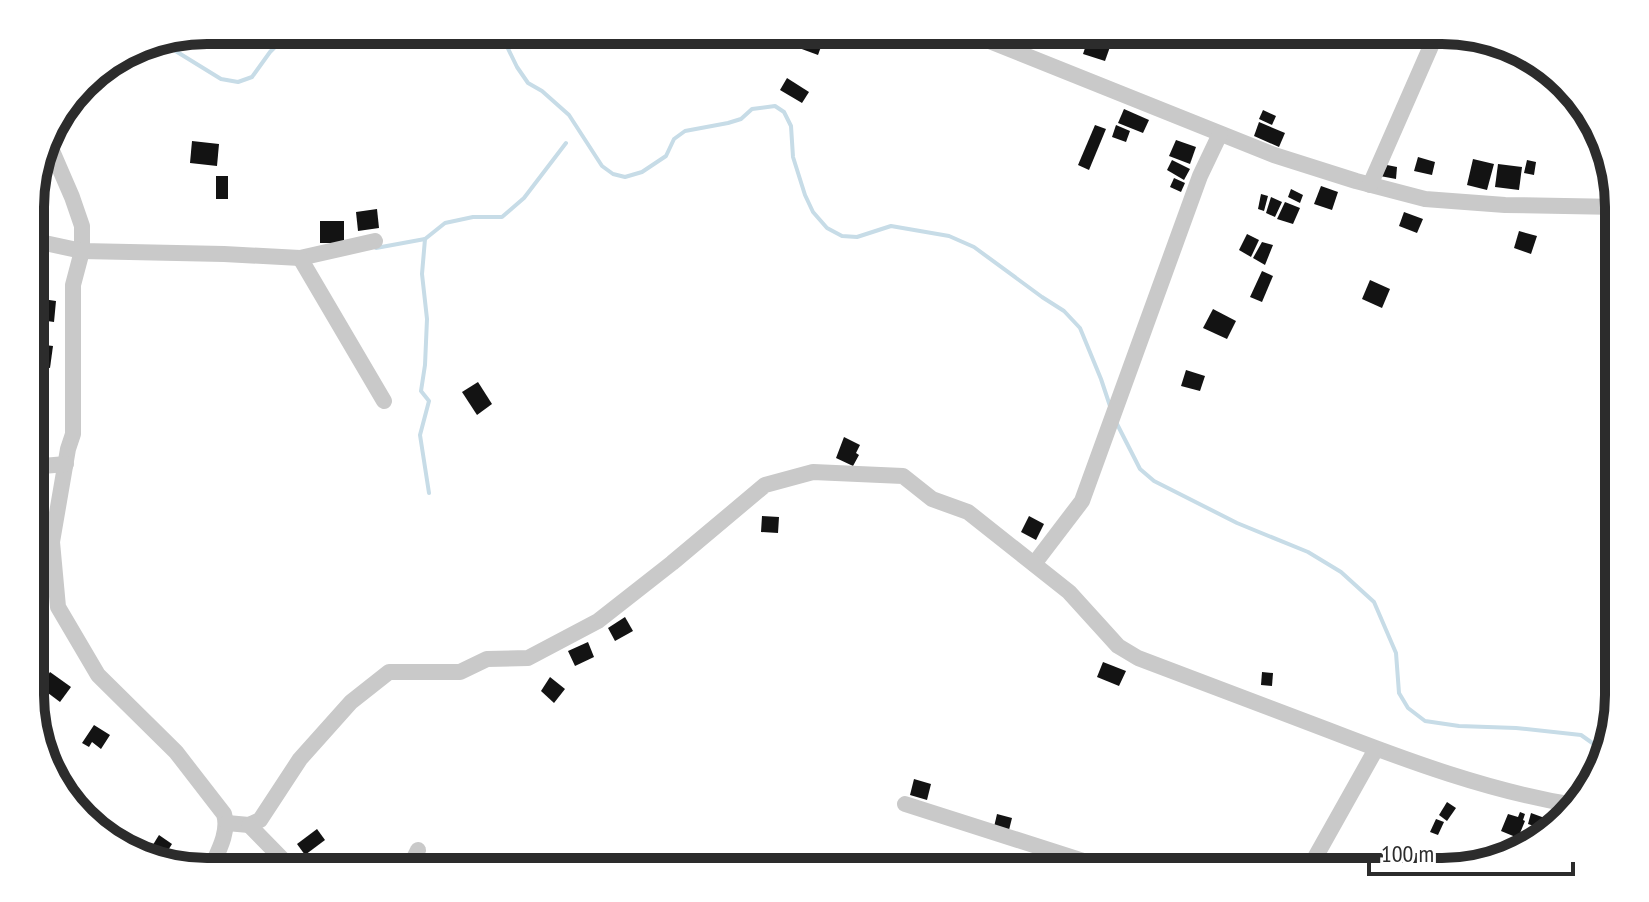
<svg xmlns="http://www.w3.org/2000/svg" width="1649" height="902" viewBox="0 0 1649 902" font-family="'PT Sans Narrow',sans-serif">
  <style>
    .lines { fill: none; stroke-linecap: round; stroke-linejoin: round }
    .stream { stroke: #c7dce7; stroke-width: 4 }
    .building { fill: #131313 }
    .minor { stroke: #c9c9c9; stroke-width: 16 }
    .rim { fill: none; stroke: #2c2c2c; stroke-width: 10 }
  </style>
  <rect width="100%" height="100%" fill="#fff"/>
  <g class="lines">
    <!-- stream -->
    <g class="stream">
      <path d="M499,30L517,67L528,83L542,91L569,115L602,166L613,174L625,177L642,172L666,156L674,139L685,131L728,123L741,119L752,109L775,106L784,112L791,126L793,157L805,195L813,212L827,228L842,236L857,237L891,226L949,236L974,247L1042,297L1064,311L1080,328L1101,379L1110,406"/>
      <path d="M136,46L169,47L221,79L238,82L252,77L270,52L292,30"/>
      <path d="M376,248L425,239"/>
      <path d="M1116,422L1140,469L1154,481L1237,523L1308,552L1341,572L1374,602L1396,653L1399,693L1408,708L1425,721L1459,726L1516,728L1581,735L1605,752"/>
      <path d="M429,493L420,435L429,401L421,391L425,365L427,319L422,274L425,239L445,223L473,217H502L524,198L566,143"/>
    </g>
  </g>
  <!-- building -->
  <g class="building">
    <path d="M806,30H827L818,55L799,48Z"/>
    <path d="M846,30H862L856,40L844,33Z"/>
    <path d="M895,30H912L915,32L906,48L890,39Z"/>
    <path d="M1019,30H1045L1042,39L1027,35L1024,37L1017,35Z"/>
    <path d="M1091,30H1116L1105,61L1083,54Z"/>
    <path d="M787,78L809,92L802,103L780,90Z"/>
    <path d="M1124,109L1149,120L1143,133L1118,123Z"/>
    <path d="M1263,110L1276,116L1272,125L1259,119Z"/>
    <path d="M1259,122L1285,133L1279,147L1254,136Z"/>
    <path d="M1095,125L1106,129L1089,170L1078,165Z"/>
    <path d="M1116,125L1130,131L1126,142L1112,137Z"/>
    <path d="M1176,140L1196,147L1190,164L1169,156Z"/>
    <path d="M192,141L219,144L217,166L190,163Z"/>
    <path d="M1418,157L1435,162L1432,175L1414,171Z"/>
    <path d="M1473,159L1494,164L1487,190L1467,185Z"/>
    <path d="M1172,160L1190,169L1184,180L1167,170Z"/>
    <path d="M1527,160L1536,162L1534,175L1524,173Z"/>
    <path d="M1382,164L1397,167L1396,179L1380,176Z"/>
    <path d="M1498,164L1522,167L1519,190L1495,187Z"/>
    <rect x="216" y="176" width="12" height="23"/>
    <path d="M1174,178L1185,183L1181,192L1170,187Z"/>
    <path d="M1321,186L1338,192L1332,210L1314,204Z"/>
    <path d="M1291,189L1303,195L1300,203L1288,197Z"/>
    <path d="M1261,194L1268,196L1264,211L1258,209Z"/>
    <path d="M1271,197L1282,202L1275,217L1266,213Z"/>
    <path d="M1285,202L1300,208L1293,224L1277,219Z"/>
    <path d="M377,209L379,228L358,231L356,212Z"/>
    <path d="M1404,212L1423,219L1417,233L1399,226Z"/>
    <rect x="320" y="221" width="24" height="22"/>
    <path d="M1519,231L1537,236L1531,254L1514,248Z"/>
    <path d="M1247,234L1259,240L1251,257L1239,250Z"/>
    <path d="M1262,242L1273,245L1265,265L1253,258Z"/>
    <path d="M1262,271L1273,276L1262,302L1250,297Z"/>
    <path d="M1370,280L1390,289L1382,308L1362,299Z"/>
    <path d="M36,298L56,301L54,322L33,319Z"/>
    <path d="M1213,309L1236,321L1227,339L1203,328Z"/>
    <path d="M37,344L53,346L50,368L34,365Z"/>
    <path d="M1186,370L1205,376L1200,391L1181,386Z"/>
    <path d="M478,382L492,404L477,415L462,392Z"/>
    <path d="M36,405L39,450H31V406Z"/>
    <path d="M844,437L860,445L856,453L859,455L853,466L836,458Z"/>
    <path d="M762,516L779,517L778,533L761,532Z"/>
    <path d="M1029,516L1044,524L1036,540L1021,532Z"/>
    <path d="M625,617L633,631L615,641L608,628Z"/>
    <path d="M588,642L594,657L575,666L568,651Z"/>
    <path d="M1103,662L1126,671L1119,686L1097,677Z"/>
    <path d="M50,672L71,687L60,702L40,687Z"/>
    <path d="M1262,672L1273,673L1272,686L1261,685Z"/>
    <path d="M550,677L565,689L554,703L541,691Z"/>
    <path d="M94,725L110,735L101,749L92,742L89,747L82,743Z"/>
    <path d="M914,779L931,784L927,800L910,795Z"/>
    <path d="M1447,802L1456,808L1447,821L1439,815Z"/>
    <path d="M1520,812L1525,814L1523,820L1525,821L1518,838L1501,831L1508,814L1518,817Z"/>
    <path d="M1531,813L1553,821L1550,829L1548,831L1528,824Z"/>
    <path d="M997,814L1012,818L1009,830L994,827Z"/>
    <path d="M1436,819L1444,822L1438,835L1430,832Z"/>
    <path d="M317,829L325,840L305,855L297,844Z"/>
    <path d="M159,835L172,844L162,860L146,856Z"/>
  </g>
  <g class="lines">
    <!-- minor -->
    <g class="minor">
      <path d="M962,30L1274,155L1356,181L1425,199L1505,205L1619,207"/>
      <path d="M46,137L72,197L82,226V251L73,285V434L68,449L52,542L58,607L98,675L176,752L224,814C230,833 216,855 209,872"/>
      <path d="M1370,185L1438,30"/>
      <path d="M31,240L82,251L224,254L300,258L375,241"/>
      <path d="M300,258L384,401"/>
      <path d="M31,467L66,464"/>
      <path d="M1034,564L1082,501L1200,176L1220,134"/>
      <path d="M905,804L1118,872"/>
      <path d="M227,823L249,825L260,820L300,759L351,702L389,672H460L487,659L528,658L598,621L672,563L765,485L813,472L903,476L932,499L968,512L1069,592L1118,646L1138,658C1201,682 1264,706 1328,730C1408,761 1489,791 1574,805"/>
      <path d="M249,825L295,872"/>
      <path d="M407,872L418,850"/>
      <path d="M1307,872L1376,749"/>
    </g>
  </g>
  <!-- crop -->
  <path d="M0 0H1649V902H0ZM207 44H1442A163 163 0 0 1 1605 207V695A163 163 0 0 1 1442 858H207A163 163 0 0 1 44 695V207A163 163 0 0 1 207 44Z" fill="#fff" fill-rule="evenodd"/>
  <path class="rim" d="M207 44H1442A163 163 0 0 1 1605 207V695A163 163 0 0 1 1442 858H207A163 163 0 0 1 44 695V207A163 163 0 0 1 207 44Z"/>
  <!-- scale -->
  <path d="M1369 862v12h204v-12" fill="none" stroke="#2c2c2c" stroke-width="4"/>
  <text x="1381" y="862" font-size="24" fill="#2c2c2c" stroke="#ffffff" stroke-width="6" paint-order="stroke">100 m</text>
</svg>
